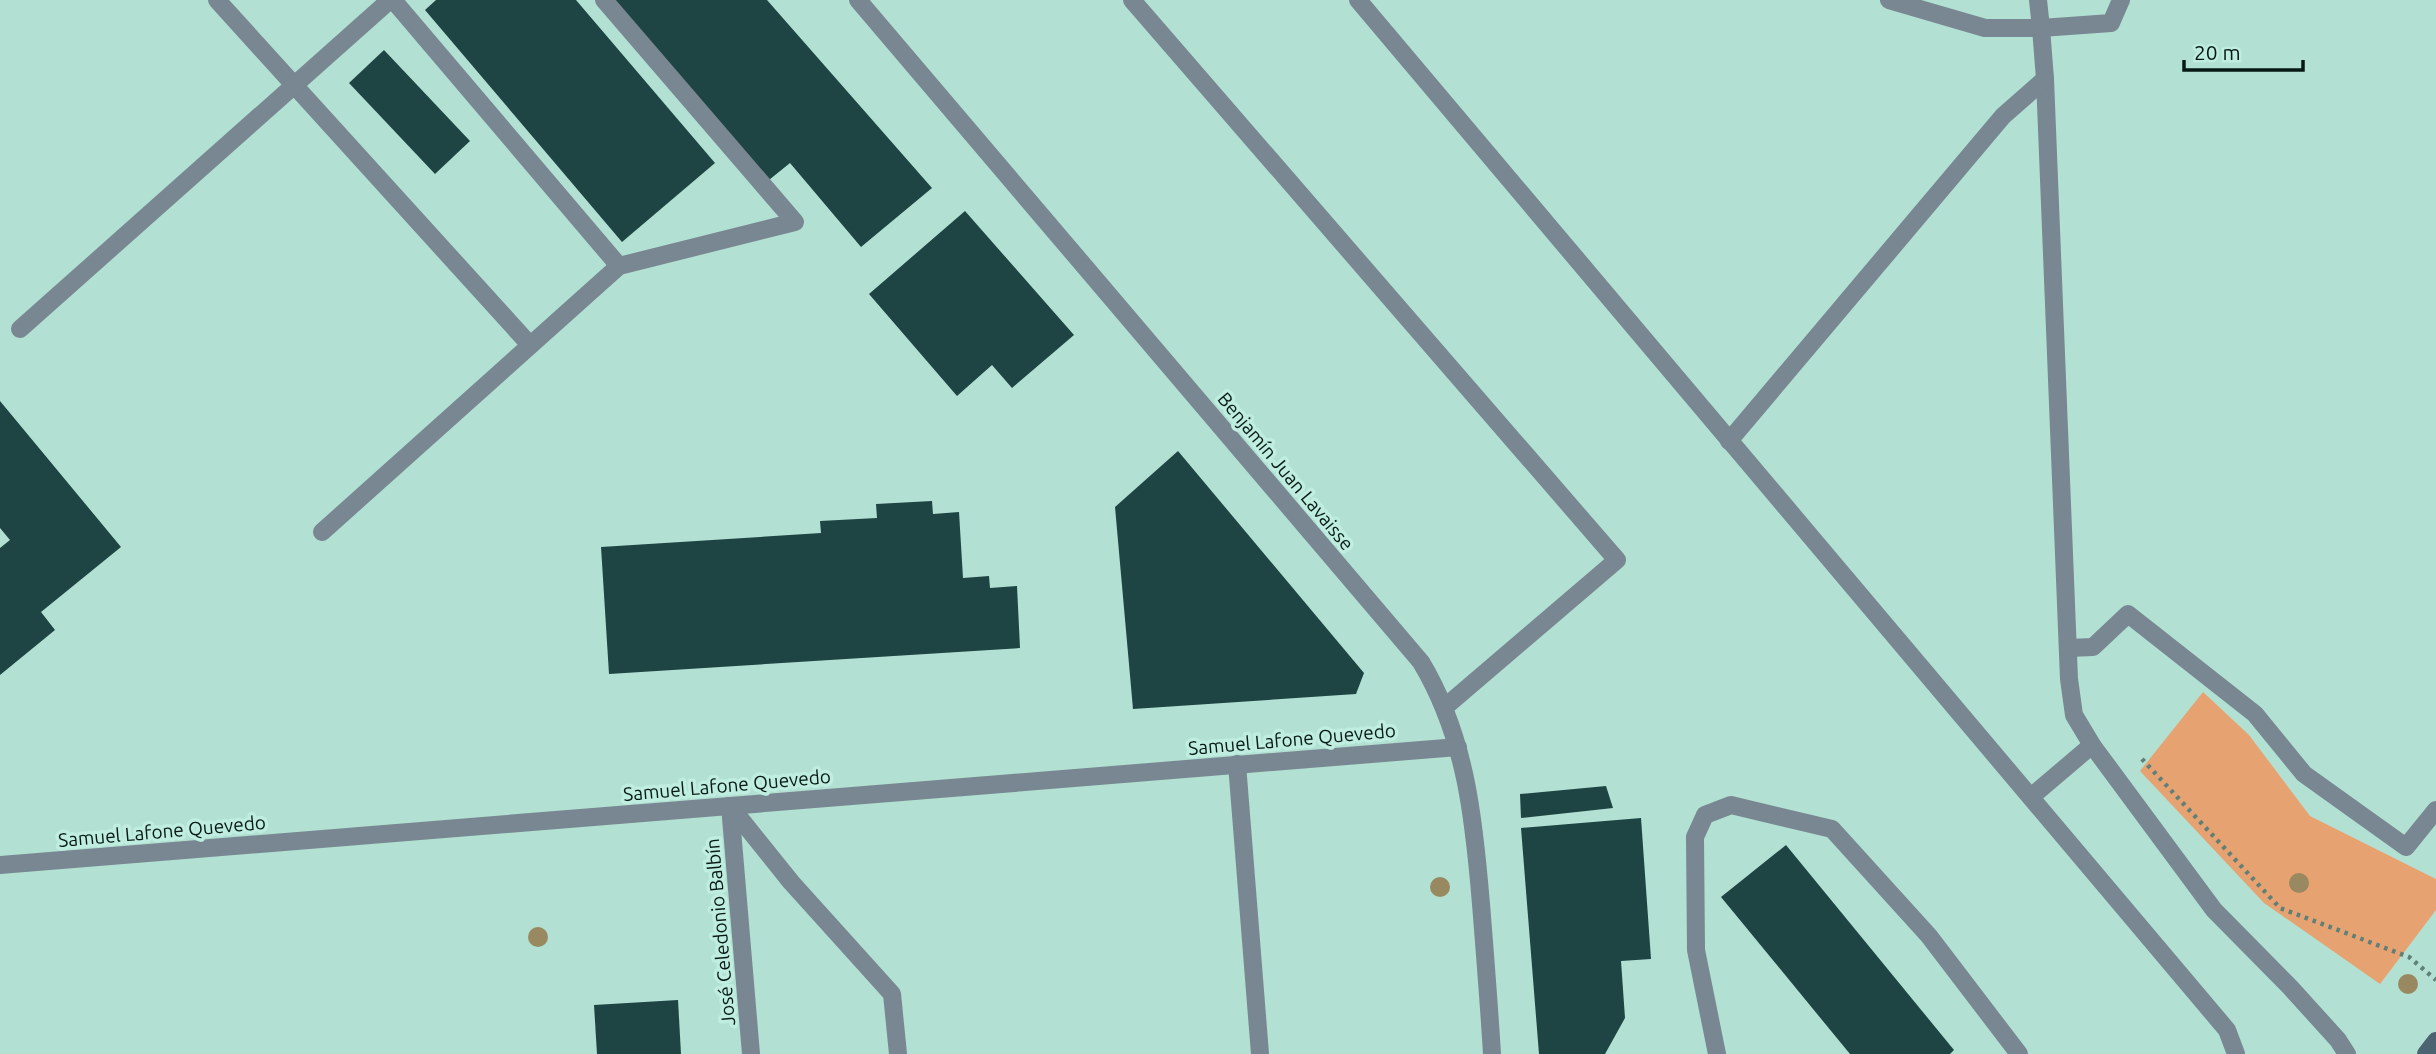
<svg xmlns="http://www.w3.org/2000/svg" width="2436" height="1054" viewBox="0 0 2436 1054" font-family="Ubuntu,sans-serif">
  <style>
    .green { fill: #e7a272 }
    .building { fill: #1f4444 }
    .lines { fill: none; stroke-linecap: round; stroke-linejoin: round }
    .path { stroke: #608077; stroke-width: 4.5; stroke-dasharray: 3.5 5; stroke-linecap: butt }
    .lane { stroke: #788791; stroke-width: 18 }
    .street { stroke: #788791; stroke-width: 18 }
    .secondary { stroke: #4c6371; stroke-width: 18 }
    .tree { fill: #988960 }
    .labels { text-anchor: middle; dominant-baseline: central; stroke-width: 7; stroke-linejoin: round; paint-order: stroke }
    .street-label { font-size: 19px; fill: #071915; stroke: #bfeddf }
  </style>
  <rect width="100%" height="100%" fill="#b2e0d2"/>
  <!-- green -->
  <path class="green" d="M2203,692L2249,735L2310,816L2436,879V910L2380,984L2264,903L2140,771Z"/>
  <!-- building -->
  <g class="building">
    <path d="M436,0H576L715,163L622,242L425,10Z"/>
    <path d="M609,0H767L932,188L861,247L790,163L764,184Z"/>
    <path d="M384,50L470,141L435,174L349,83Z"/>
    <path d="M965,211L1074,335L1012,388L992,365L957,396L869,294Z"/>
    <path d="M0,401L121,547L41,612L55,630L0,675V548L10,540L0,528Z"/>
    <path d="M1178,451L1364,673L1356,694L1133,709L1115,507Z"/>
    <path d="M932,501L933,514L959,512L963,578L989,576L990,588L1017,586L1020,648L609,674L601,547L821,533L820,521L877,518L876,504Z"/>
    <path d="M1606,786L1613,808L1521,818L1520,794Z"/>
    <path d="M1641,818L1651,959L1621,961L1625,1018L1605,1054H1539L1521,828Z"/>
    <path d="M1786,845L1954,1050L1950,1054H1850L1721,897Z"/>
    <path d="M678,1000L681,1054H597L594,1005Z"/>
  </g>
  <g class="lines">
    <!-- path -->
    <path class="path" d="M2142,759L2280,908L2409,957L2436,980"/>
    <!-- lane -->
    <g class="lane">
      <path d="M217,0L530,345"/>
      <path d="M393,0L619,266"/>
      <path d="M1132,0L1617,560L1445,707"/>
      <path d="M1358,0L2227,1030L2236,1054"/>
      <path d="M1889,0L1985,28H2041L2045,79L2069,679L2074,715L2092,745L2214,910L2290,987L2338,1040L2347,1054"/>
      <path d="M2038,0L2041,28L2111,23L2121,0"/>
      <path d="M20,329L390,0"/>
      <path d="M1729,441L2003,116L2045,79"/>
      <path d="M322,532L619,266L795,222L604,0"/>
      <path d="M2068,648L2093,647L2128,614L2255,714L2304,774L2406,847L2436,810"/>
      <path d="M1237,764L1260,1054"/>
      <path d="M2031,797L2092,745"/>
      <path d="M730,806L791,882L892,994L898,1054"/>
      <path d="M1717,1054L1696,950L1695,837L1705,815L1731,805L1832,829L1929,936L2019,1054"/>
    </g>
    <!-- street -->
    <g class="street">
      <path d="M858,0L1421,662C1466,737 1474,819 1481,904C1485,954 1489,1004 1492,1054"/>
      <path d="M730,806L751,1054"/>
      <path d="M0,865L1458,747"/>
    </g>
    <!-- secondary -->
    <path class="secondary" d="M2426,1054L2436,1041"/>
  </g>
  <!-- trees -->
  <g class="tree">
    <circle cx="2299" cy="883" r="10"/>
    <circle cx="1440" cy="887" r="10"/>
    <circle cx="538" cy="937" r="10"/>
    <circle cx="2408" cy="984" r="10"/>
  </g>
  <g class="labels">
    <!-- street labels -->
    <g class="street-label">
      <text transform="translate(1286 471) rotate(50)">Benjamín Juan Lavaisse</text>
      <text transform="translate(1292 739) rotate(-5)">Samuel Lafone Quevedo</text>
      <text transform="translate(727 785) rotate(-5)">Samuel Lafone Quevedo</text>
      <text transform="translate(162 831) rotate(-5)">Samuel Lafone Quevedo</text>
      <text transform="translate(720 932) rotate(-95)">José Celedonio Balbín</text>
    </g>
  </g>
  <!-- scale -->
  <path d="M2184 60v10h119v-10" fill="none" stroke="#071915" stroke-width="3.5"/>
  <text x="2194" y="60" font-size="21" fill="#071915" stroke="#bfeddf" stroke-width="5" paint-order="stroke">20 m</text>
</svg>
